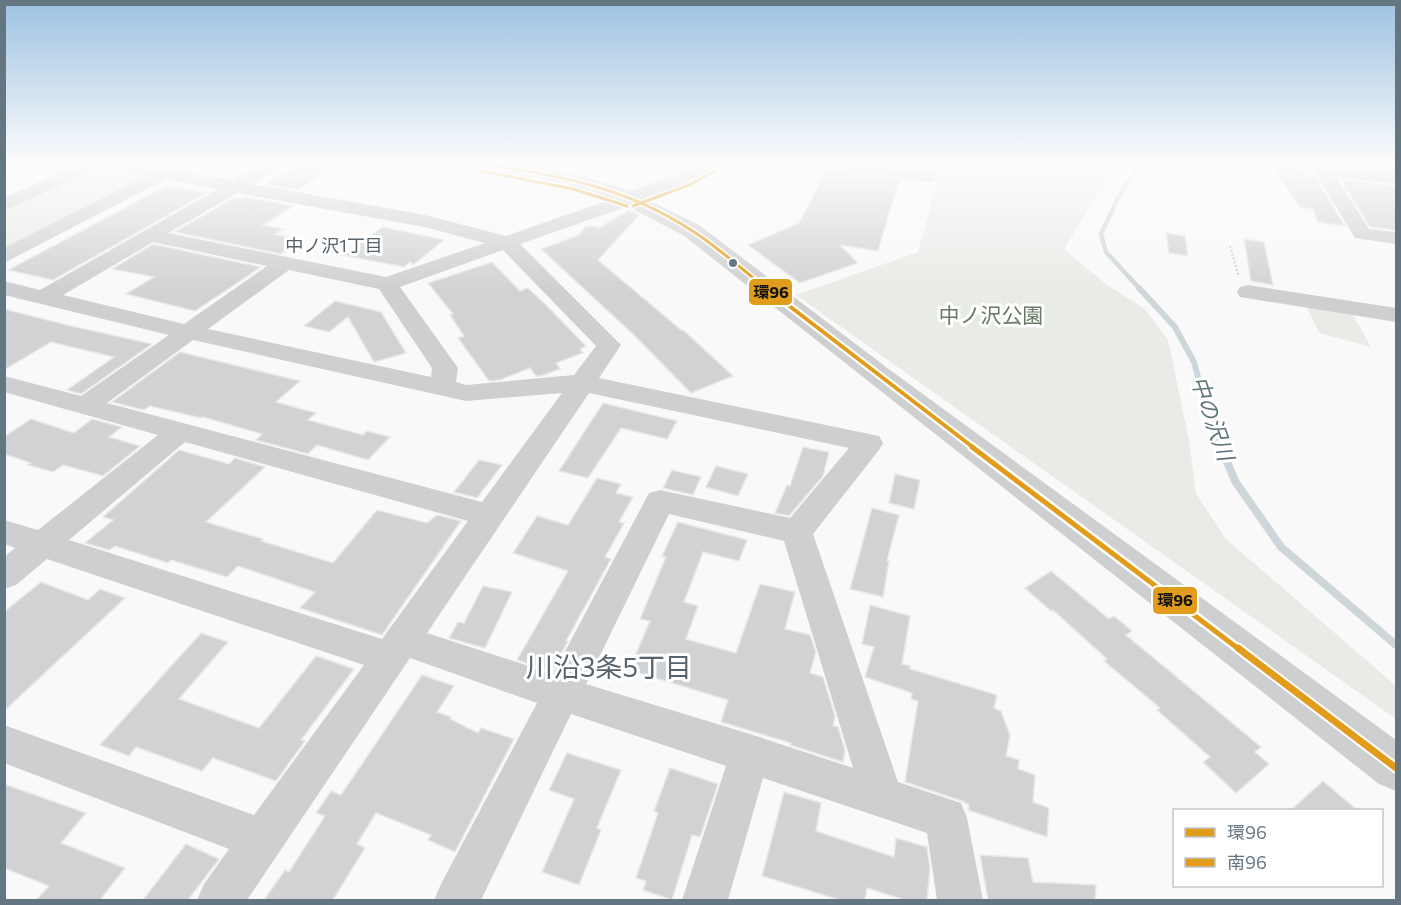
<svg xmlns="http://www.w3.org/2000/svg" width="1401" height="905" viewBox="0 0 1401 905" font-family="Commissioner,'Noto Sans JP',sans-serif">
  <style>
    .green { fill: #e8ebe6 }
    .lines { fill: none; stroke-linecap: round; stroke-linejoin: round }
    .stream-far2 { stroke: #ced6d9; stroke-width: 4.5 }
    .stream-far1 { stroke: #ced6d9; stroke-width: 6 }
    .stream { stroke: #ced6d9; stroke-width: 8 }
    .building { fill: #d0d2d3; stroke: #e8e8e8; stroke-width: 1.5 }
    .path { stroke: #cbcccd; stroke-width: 2; stroke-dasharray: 2 2; stroke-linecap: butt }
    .minor { fill: #cecfd0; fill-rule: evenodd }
    .tertiary { fill: #cecfd0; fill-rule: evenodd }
    .bus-1-far3-casing { stroke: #fff; stroke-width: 6 }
    .bus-1-far2-casing { stroke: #fff; stroke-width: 8 }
    .bus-1-far1-casing { stroke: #fff; stroke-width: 10 }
    .bus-1-casing { stroke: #fff; stroke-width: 11 }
    .bus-2-casing { stroke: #fff; stroke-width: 6 }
    .bus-1-far3 { stroke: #e09c1a; stroke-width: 3 }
    .bus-1-far2 { stroke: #e09c1a; stroke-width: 4 }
    .bus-1-far1 { stroke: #e09c1a; stroke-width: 5 }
    .bus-1 { stroke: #e09c1a; stroke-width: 7 }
    .bus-2 { stroke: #e09c1a; stroke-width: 3 }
    .bus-dot { fill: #657683; stroke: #fff; stroke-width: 2 }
    .labels { text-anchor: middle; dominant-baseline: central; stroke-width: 6; stroke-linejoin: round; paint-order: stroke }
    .far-neighbourhood-label { font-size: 18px; fill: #57646e; stroke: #fff }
    .park-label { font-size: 21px; fill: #687a64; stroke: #fff }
    .water-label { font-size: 22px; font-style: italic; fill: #60757c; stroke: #fff }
    .near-neighbourhood-label { font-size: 27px; fill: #57646e; stroke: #fff }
    .line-badge { stroke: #fff; stroke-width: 2 }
    .pale-badge-label { font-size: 16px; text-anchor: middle; font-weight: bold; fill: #111 }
  </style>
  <rect width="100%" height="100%" fill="#f9f9f9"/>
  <!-- green -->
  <g class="green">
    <path d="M942,164H1122L1095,198L1064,249L1107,285L1145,309L1168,340L1189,440L1196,494L1226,539L1396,686V719L796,295L918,252Z"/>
    <path d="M97,167L142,177L138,183L5,253V211Z"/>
    <path d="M1307,307L1353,315L1371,347L1319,333Z"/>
  </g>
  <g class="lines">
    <!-- stream-far2 -->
    <path class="stream-far2" d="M1139,164L1117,200L1101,234L1106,252L1141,290"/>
    <!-- stream-far1 -->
    <path class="stream-far1" d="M1139,288L1175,327L1194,362L1209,419L1221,448"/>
    <!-- stream -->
    <path class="stream" d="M1221,447L1235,481L1281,547L1396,645"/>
  </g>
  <!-- building -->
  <g class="building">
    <path d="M298,164H338L298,190L265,184Z"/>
    <path d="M1271,164H1298L1305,175L1315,176L1345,226L1318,222L1313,209L1300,207Z"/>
    <path d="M1365,164H1396V172L1367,168Z"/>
    <path d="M828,167L832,170L899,180L878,251L840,245L858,263L800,283L748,245L799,223Z"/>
    <path d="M1341,180L1396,186V230L1370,227Z"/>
    <path d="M166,186L207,193L53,280L8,270Z"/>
    <path d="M245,197L294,206L263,225L283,229L275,234L301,239L281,254L174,232L234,198L241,199Z"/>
    <path d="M629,210L639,215L598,260L681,330H683L733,376L691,393L634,335L541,249L579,235L585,227L594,226L599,228Z"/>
    <path d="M383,227L444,240L413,265L410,262L404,267L342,255Z"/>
    <path d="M1166,233L1185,236L1188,256L1169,253Z"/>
    <path d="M1244,239L1264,242L1273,285L1251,281Z"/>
    <path d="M153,244L261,267L195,311L126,294L154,277L112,269Z"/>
    <path d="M492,262L520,291L528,288L546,305L586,346L580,349L583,353L556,363L560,369L541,376H536L530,368L500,380L489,381L458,338L464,336L450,315L453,314L428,283Z"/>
    <path d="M335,301L381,312L406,353L374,362L348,317L329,332L304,326Z"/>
    <path d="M4,309L67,325L152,344L81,394L67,390L114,357L51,342L4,370Z"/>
    <path d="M180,352L300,381L276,402L316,413L308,420L363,435L367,431L390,437L368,460L317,445L308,454L256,440L262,434L203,417L201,418L150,406L144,410L112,402Z"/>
    <path d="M603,403L677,421L667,439L621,428L588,478L559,471Z"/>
    <path d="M31,419L74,433L92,419L122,427L109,437L140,446L103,476L63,465L53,472L28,465L31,463L4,454V437Z"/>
    <path d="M803,447L829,452L823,476L789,516L775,513L787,485L790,486Z"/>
    <path d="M179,450L229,464L235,458L265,467L206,522L263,539L261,541L333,563L377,510L427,523L437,515L461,521L382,635L300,608L315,592L238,566L227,577L171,560L168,563L115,546L109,550L85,543L113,520L103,517Z"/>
    <path d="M479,460L502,465L477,498L454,492Z"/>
    <path d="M716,466L748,474L738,496L706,487Z"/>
    <path d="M672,470L701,477L693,495L663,488Z"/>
    <path d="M895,474L920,480L914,509L889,503Z"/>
    <path d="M597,478L621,484L616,493L633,497L619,522L624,523L605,557L611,559L566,641H568L552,671L517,660L568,571L513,553L537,516L568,525Z"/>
    <path d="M872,508L899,515L887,561H889L883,597L850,589Z"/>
    <path d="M678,522L747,540L739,561L703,552L684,602L698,606L686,639L736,653L760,584L795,592L785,629L810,635L816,652L810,673L823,677L835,716L833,726L838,727L845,750L843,762L790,745L791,743L721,722L728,700L629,670L650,621L640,619L666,557L662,556Z"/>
    <path d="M1051,571L1109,619L1114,616L1132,631L1126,635L1261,747L1255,752L1269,764L1236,793L1203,762L1210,757L1157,710L1160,708L1104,661L1107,659L1053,610L1051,611L1025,588Z"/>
    <path d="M41,582L88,600L100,589L125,598L4,711V612Z"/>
    <path d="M483,586L512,592L485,648L449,638L458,622L464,623Z"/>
    <path d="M870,605L910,616L902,664L910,666V669L997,695L994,708L1001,711L1010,735L1006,756L1019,760L1018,769L1035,775L1033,802L1049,808L1047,837L968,810L969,805L962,801L905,782L918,701L911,699L912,693L865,677L874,647L862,644Z"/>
    <path d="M201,633L228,642L179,699L259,728L316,656L354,669L301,740L305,741L276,781L213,758L202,771L136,747L129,756L100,745Z"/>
    <path d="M422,675L454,686L437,712L451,717L450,719L478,733L481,728L514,739L455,852L428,840L431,835L376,813L357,844L365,848L333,900H264L285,870L289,872L325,816L316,813L331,791L341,795Z"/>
    <path d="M567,753L621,770L597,828L601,830L579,885L542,872L574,799L549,790Z"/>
    <path d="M670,768L718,784L700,837L692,835L672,900L643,890L646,881L636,878L658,813L654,811Z"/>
    <path d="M1323,781L1357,810H1291Z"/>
    <path d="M4,784L86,813L61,843L125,868L100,900H36L49,886L4,868Z"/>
    <path d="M784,792L821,803L816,831L894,857L896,838L927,847L930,868L927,900H905L867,888L865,900H840L762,876Z"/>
    <path d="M186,844L219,859L188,900H143Z"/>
    <path d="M980,855L1028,858L1033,882L1096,885L1095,900H988Z"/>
  </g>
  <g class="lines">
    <!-- path -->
    <path class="path" d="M1230,246L1239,277"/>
    <!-- minor -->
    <g class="minor">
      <path d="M78,164H101L98,168L4,211V198Z"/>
      <path d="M102,164H139L232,180L262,164H283L280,168L252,184L425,215L506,236L623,195H637L639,199L637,203L520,244L621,345L599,378L879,436L883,443L879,450L813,534L898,782L961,803L967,818L983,900H937L927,833L763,778L728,900H682L726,766L571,714L481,900H434L441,884L537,703L410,658L247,900H197L204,884L229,849L4,763V725L254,815L364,665L47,559L16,585L4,589V557L15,548L4,544V520L38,530L158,435L4,392V376L81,396L169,335L4,295V281L40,290L218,189L166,179L4,263V248L146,176L105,168ZM238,193L424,227L485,243L386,277L168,233ZM153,242L267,266L184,324L63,295ZM503,250L596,346L574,375L466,385L456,382L458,368L400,287ZM289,270L379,289L432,368L431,377L208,329ZM193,340L466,401L562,393L482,502L107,403ZM589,393L849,448L790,518L660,490L649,493L553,674L427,633ZM185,442L468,521L382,639L69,540ZM669,514L784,541L853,768L750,734L586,684Z"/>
      <path d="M829,164H874L921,171L923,164H941L934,181L928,182L838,169L832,168Z"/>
      <path d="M1323,165L1396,174V184L1336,177L1369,229L1396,232V244L1355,238L1314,170L1317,166Z"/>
      <path d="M1248,285L1396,308V322L1240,297L1237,292L1240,287Z"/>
    </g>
    <!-- tertiary -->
    <path class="tertiary" d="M472,164C527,162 578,172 630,191L679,174L696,164H721C711,181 667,192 648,200L699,225L890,370L1396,740V791L1379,784L683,235C651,219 620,201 587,190C553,178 517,175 482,170L475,168Z"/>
    <defs>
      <path id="bus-1-far3" d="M482,164C558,175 625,187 691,230C718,247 743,270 768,290"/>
      <path id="bus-1-far2" d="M766,288L974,448"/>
      <path id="bus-1-far1" d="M972,447L1240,650"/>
      <path id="bus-1" d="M1238,648L1396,768"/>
      <g id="bus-2">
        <path d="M481,171L573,189L627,206"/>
        <path d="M633,206L689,185L715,171"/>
      </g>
    </defs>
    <!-- bus-1-far3 casing -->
    <use href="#bus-1-far3" class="bus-1-far3-casing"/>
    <!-- bus-1-far2 casing -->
    <use href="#bus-1-far2" class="bus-1-far2-casing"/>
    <!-- bus-1-far1 casing -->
    <use href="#bus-1-far1" class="bus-1-far1-casing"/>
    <!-- bus-1 casing -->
    <use href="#bus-1" class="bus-1-casing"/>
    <!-- bus-2 casing -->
    <use href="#bus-2" class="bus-2-casing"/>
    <!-- bus-1-far3 -->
    <use href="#bus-1-far3" class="bus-1-far3"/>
    <!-- bus-1-far2 -->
    <use href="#bus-1-far2" class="bus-1-far2"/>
    <!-- bus-1-far1 -->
    <use href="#bus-1-far1" class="bus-1-far1"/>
    <!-- bus-1 -->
    <use href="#bus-1" class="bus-1"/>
    <!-- bus-2 -->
    <use href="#bus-2" class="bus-2"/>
  </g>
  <!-- sky -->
  <linearGradient id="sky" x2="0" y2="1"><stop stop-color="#9dc2e2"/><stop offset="0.56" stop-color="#fcfcfc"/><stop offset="1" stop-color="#fcfcfc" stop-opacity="0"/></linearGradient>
  <rect width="1401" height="291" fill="url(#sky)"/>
  <!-- markers -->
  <circle class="bus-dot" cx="733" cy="263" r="5"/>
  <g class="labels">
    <!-- far-neighbourhood labels -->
    <g class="far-neighbourhood-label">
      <text x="334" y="245">中ノ沢1丁目</text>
    </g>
    <!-- park labels -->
    <g class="park-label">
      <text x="991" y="314">中ノ沢公園</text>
    </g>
    <!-- water labels -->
    <g class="water-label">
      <text transform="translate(1213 418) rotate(71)">中の沢川</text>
    </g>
    <!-- near-neighbourhood labels -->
    <g class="near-neighbourhood-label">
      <text x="609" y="666">川沿3条5丁目</text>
    </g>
  </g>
  <g class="line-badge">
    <rect x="748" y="278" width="45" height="28" rx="6" fill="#e09c1a"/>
    <rect x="1152" y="586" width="46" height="29" rx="6" fill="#e09c1a"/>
  </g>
  <g class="pale-badge-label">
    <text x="771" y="298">環96</text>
    <text x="1175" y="606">環96</text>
  </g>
  <!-- border -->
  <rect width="1401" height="905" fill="none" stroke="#657683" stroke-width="12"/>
  <!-- legend -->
  <rect x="1173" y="809" width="210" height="78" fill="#ffffff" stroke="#c1c8cd" stroke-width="1.5"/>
  <rect x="1185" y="828" width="30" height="9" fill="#e09c1a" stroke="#c1c8cd" stroke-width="1.5"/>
  <text x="1227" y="839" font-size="18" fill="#657683">環96</text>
  <rect x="1185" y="858" width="30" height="9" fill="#e09c1a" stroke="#c1c8cd" stroke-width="1.5"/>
  <text x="1227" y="869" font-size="18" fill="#657683">南96</text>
</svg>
